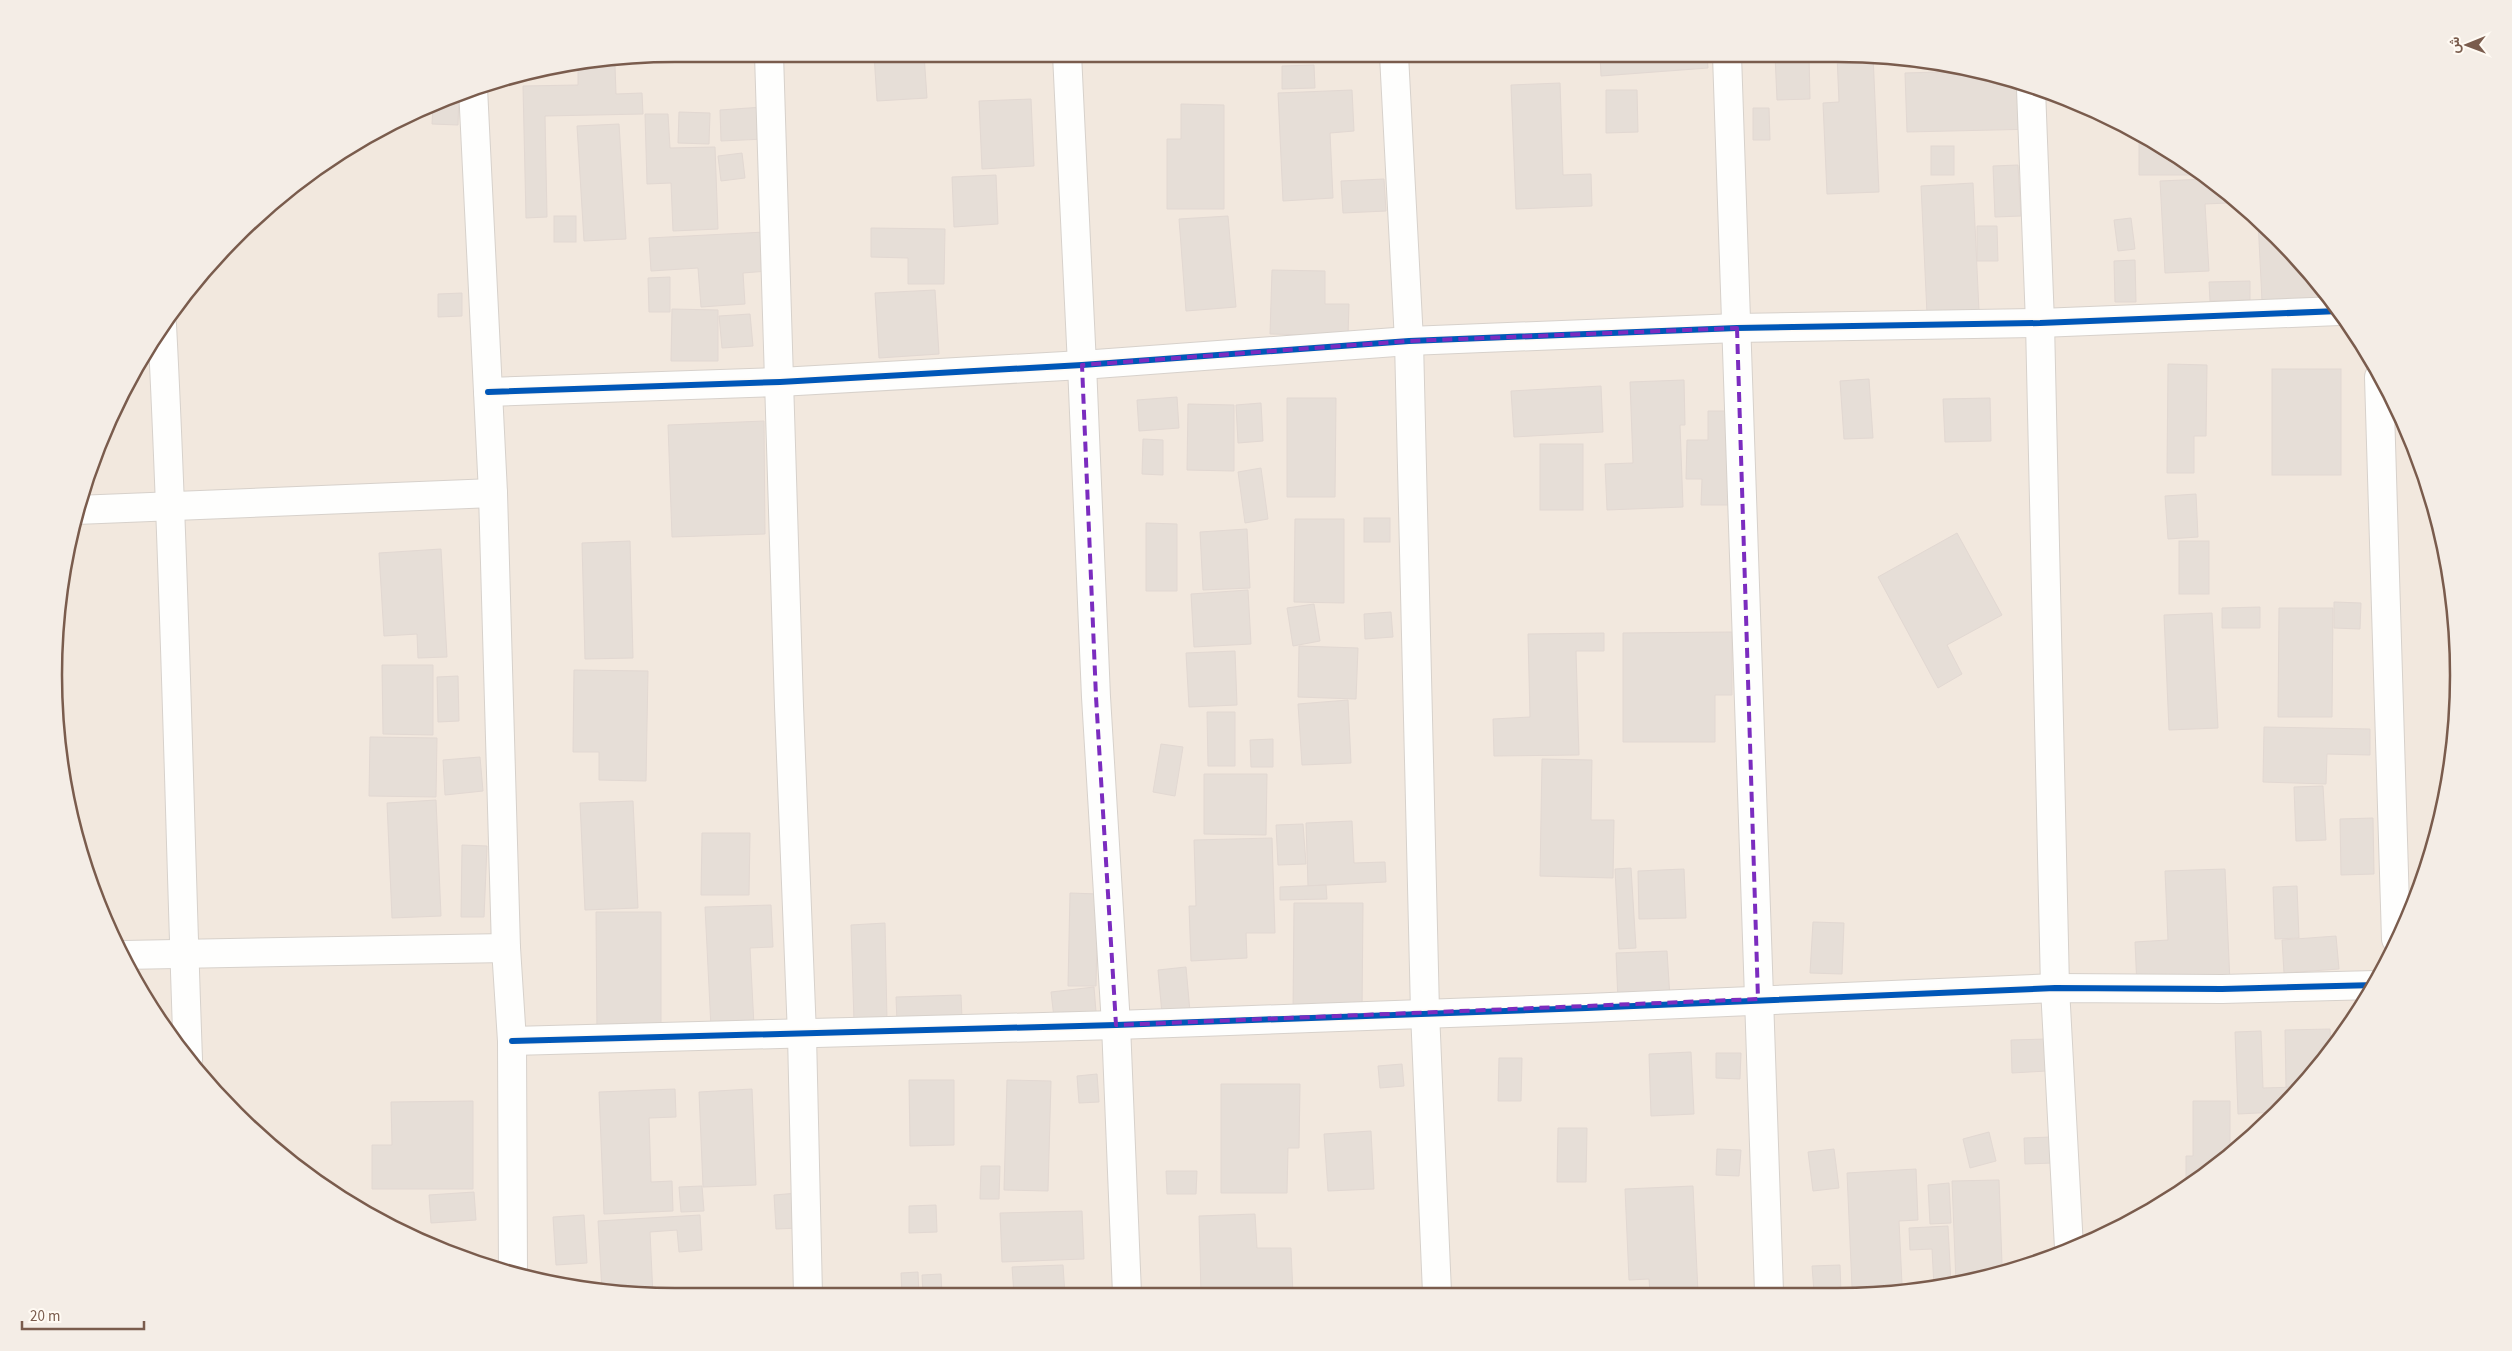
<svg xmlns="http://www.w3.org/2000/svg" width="2512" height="1351" viewBox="0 0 2512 1351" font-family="'Source Sans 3',Vazirmatn,sans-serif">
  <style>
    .residential { fill: #f2e8de }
    .building { fill: #e6ded7; stroke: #e2d8d2 }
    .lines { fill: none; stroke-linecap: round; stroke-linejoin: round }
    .minor-casing { stroke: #d7d1cb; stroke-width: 30 }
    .minor { stroke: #fefefd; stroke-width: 28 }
    .cycleway-casing { stroke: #fffaf3; stroke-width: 9 }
    .cycleway { stroke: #0057b8; stroke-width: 6 }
    .marked { fill: none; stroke: #7b2cbf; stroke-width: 4; stroke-dasharray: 10 6; stroke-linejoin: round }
    .rim { fill: none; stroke: #7a5c4d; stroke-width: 2.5 }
  </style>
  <rect width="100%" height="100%" fill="#f9f5f0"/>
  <!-- residential -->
  <path class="residential" d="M675,54L1877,55L1998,75L2147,137L2246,208L2330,297L2394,400L2437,514L2457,635L2453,756L2425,875L2375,986L2276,1115L2182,1193L2037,1264L1917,1292L635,1296L514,1276L365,1214L297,1169L208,1086L158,1021L101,914L75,836L55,716V635L75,515L101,437L158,330L208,265L297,182L365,137L475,87L554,66Z"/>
  <!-- building -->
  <g class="building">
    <path d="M874,54H924L927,98L877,101Z"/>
    <path d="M1600,55H1707L1708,68L1601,76Z"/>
    <path d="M1775,55H1809L1810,99L1777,100Z"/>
    <path d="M1837,55H1873L1879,192L1827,194L1823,103L1839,102Z"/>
    <path d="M640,57V60L590,63V62Z"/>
    <path d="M1917,62L1955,68H1917Z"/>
    <path d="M1314,65L1315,88L1282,89V66Z"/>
    <path d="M615,66L616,94L642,93L643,114L545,116L547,217L526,218L523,86L578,85V67Z"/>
    <path d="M1972,71L1998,75L2037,91L2038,129L1907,132L1905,73Z"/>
    <path d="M1560,83L1563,175L1591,174L1592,206L1516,209L1511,85Z"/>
    <path d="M1352,90L1354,131L1330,133L1333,198L1283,201L1278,93Z"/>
    <path d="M1606,90H1637L1638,132L1606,133Z"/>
    <path d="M457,95H459L458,125L432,124L433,106Z"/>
    <path d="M1031,99L1034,166L982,169L979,101Z"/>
    <path d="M1181,104L1224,105V209H1167V139H1181Z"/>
    <path d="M763,107L765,139L721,141L720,110Z"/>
    <path d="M1753,108H1769L1770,140H1753Z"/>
    <path d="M679,112L710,113L709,144L678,143Z"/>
    <path d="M645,114H668L670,148L715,147L718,229L673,231L671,183L647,184Z"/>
    <path d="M619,124L626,239L584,241L577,126Z"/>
    <path d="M2139,134L2147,137L2200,175H2139Z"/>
    <rect x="1931" y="146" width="23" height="29"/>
    <path d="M742,153L745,178L721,181L718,156Z"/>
    <path d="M2018,165L2021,216L1995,217L1993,166Z"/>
    <path d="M996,175L998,224L954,227L952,177Z"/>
    <path d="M1384,179L1386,211L1343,213L1341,181Z"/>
    <path d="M2206,179L2226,194L2227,203L2205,204L2209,271L2165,273L2160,181Z"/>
    <path d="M1973,183L1979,311L1927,314L1921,186Z"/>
    <rect x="554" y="216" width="22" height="26"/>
    <path d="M1228,216L1236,307L1186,311L1179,219Z"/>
    <path d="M2131,218L2135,249L2118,251L2114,220Z"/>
    <path d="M2258,220L2330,298L2262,301Z"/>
    <path d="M1977,226H1997L1998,261H1977Z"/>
    <path d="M871,228L945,229L944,284H908V258L871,257Z"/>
    <path d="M765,232L768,271L743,273L745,304L701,307L698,268L651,271L649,238Z"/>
    <path d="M2135,260L2136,302H2115L2114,261Z"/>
    <path d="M1272,270L1325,271V304H1349L1348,336L1270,334Z"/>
    <path d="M670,277V312H649L648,278Z"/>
    <path d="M2250,281V300L2210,301L2209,282Z"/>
    <path d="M935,290L939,354L879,358L875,293Z"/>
    <path d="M462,293V316L438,317V294Z"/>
    <path d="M672,309L718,310V361H671Z"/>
    <path d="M750,314L753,346L722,348L719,316Z"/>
    <path d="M2168,364L2207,365L2206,436H2194V473H2167Z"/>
    <rect x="2272" y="369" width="69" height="106"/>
    <path d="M1869,379L1873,438L1844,439L1840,381Z"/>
    <path d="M1684,380L1685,425H1680L1683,507L1607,510L1605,464L1633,463L1630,382Z"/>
    <path d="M1601,386L1603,432L1514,437L1511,391Z"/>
    <path d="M1177,397L1179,428L1139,431L1137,400Z"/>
    <path d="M1287,398H1336L1335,497H1287Z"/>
    <path d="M1990,398L1991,441L1945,442L1943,399Z"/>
    <path d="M1261,403L1263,441L1238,443L1236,405Z"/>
    <path d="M1188,404L1234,405V471L1187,470Z"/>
    <path d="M1708,411H1736L1735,505H1701L1702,479H1686L1687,440H1708Z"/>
    <path d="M764,421L765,534L672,537L668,425Z"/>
    <path d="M1143,439L1163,440V475L1142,474Z"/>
    <rect x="1540" y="444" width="43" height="66"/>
    <path d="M1261,468L1268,519L1245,523L1238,472Z"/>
    <path d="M2196,494L2198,537L2168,539L2165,496Z"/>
    <rect x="1364" y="518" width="26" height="24"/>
    <path d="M1295,519H1344V603L1294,602Z"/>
    <path d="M1146,523L1177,524V591H1146Z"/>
    <path d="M1247,529L1250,588L1203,590L1200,532Z"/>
    <path d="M1957,533L2002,615L1947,645L1962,674L1938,688L1878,577Z"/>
    <path d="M630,541L633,658L585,659L582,543Z"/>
    <rect x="2179" y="541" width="30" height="53"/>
    <path d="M441,549L447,657L418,658L417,634L384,636L379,553Z"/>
    <path d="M1248,590L1251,644L1194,647L1191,594Z"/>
    <path d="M2334,602L2361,603L2360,629L2334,628Z"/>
    <path d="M1314,604L1320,641L1293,646L1287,608Z"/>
    <path d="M2260,607V628H2222V608Z"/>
    <path d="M2279,608H2333L2332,717H2278Z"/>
    <path d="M1391,612L1393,637L1365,639L1364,614Z"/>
    <path d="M2212,613L2218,728L2169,730L2164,615Z"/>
    <path d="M1732,632V695H1715V742H1623V633Z"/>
    <path d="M1604,633V651H1576L1579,755L1494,756L1493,719L1530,717L1528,634Z"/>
    <path d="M1299,646L1358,648L1356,699L1298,697Z"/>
    <path d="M1235,651L1237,705L1189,707L1186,653Z"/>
    <path d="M382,665H433V735L383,734Z"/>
    <path d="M574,670L648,671L646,781L599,780V752H573Z"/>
    <path d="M458,676L459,721L438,722L437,677Z"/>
    <path d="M1348,700L1351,763L1302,765L1298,704Z"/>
    <path d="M1207,712H1235V766H1208Z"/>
    <path d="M2449,719H2454L2452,760H2448Z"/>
    <path d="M2264,727L2370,729V755L2327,754L2326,784L2263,782Z"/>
    <path d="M370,737L437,738L436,797L369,796Z"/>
    <path d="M1273,739V767H1251L1250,740Z"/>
    <path d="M1161,744L1183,747L1175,796L1153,792Z"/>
    <path d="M480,757L483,791L445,795L443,760Z"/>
    <path d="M1542,759L1592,760L1591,820H1614L1613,878L1540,876Z"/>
    <path d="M1204,774H1267L1266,835L1204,834Z"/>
    <path d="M2323,786L2326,840L2296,841L2294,787Z"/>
    <path d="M436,800L441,916L392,918L387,803Z"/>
    <path d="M633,801L638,908L585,910L580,803Z"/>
    <path d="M2373,818L2374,874L2341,875L2340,819Z"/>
    <path d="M1352,821L1354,863L1385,862L1386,882L1308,886L1306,823Z"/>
    <path d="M1303,824L1306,864L1278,865L1276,825Z"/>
    <path d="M702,833H750L749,895H701Z"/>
    <path d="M1272,838L1275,933H1246L1247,958L1191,961L1189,906H1196L1194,840Z"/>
    <path d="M462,845L487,846L484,917H461Z"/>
    <path d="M1631,868L1636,948L1619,949L1615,869Z"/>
    <path d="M1684,869L1686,918L1639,919L1638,871Z"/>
    <path d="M2225,869L2230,983L2137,987L2135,942L2168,940L2165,871Z"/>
    <path d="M1326,885L1327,899L1280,900V887Z"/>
    <path d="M2297,886L2299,938L2275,939L2273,887Z"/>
    <path d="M1070,893L1098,894L1096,986H1068Z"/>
    <path d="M1294,903H1363L1362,1014L1293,1013Z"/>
    <path d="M771,905L773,947L750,948L754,1026L711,1028L705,907Z"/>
    <path d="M596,912H661V1035H597Z"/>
    <path d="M1813,922L1844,923L1842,974L1810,973Z"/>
    <path d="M885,923L887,1020L854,1022L851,925Z"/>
    <path d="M2336,936L2339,969L2284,973L2282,940Z"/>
    <path d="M1667,951L1670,998L1618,1001L1616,953Z"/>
    <path d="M1186,967L1190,1012L1162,1014L1158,970Z"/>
    <path d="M1094,987L1096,1012L1054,1018L1051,992Z"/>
    <path d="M961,995L962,1018L897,1022L896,997Z"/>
    <path d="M2330,1029L2331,1044L2298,1087H2286L2285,1030Z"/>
    <path d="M2261,1031L2263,1088L2298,1087L2278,1112L2238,1114L2235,1032Z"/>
    <path d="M2046,1039L2047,1071L2012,1073L2011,1040Z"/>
    <path d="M1691,1052L1694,1114L1651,1116L1649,1054Z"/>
    <path d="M1716,1053H1741L1740,1079L1716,1078Z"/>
    <path d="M1499,1058H1522L1521,1101H1498Z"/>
    <path d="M1402,1064L1404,1086L1380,1088L1378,1066Z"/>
    <path d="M1097,1074L1099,1102L1079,1103L1077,1076Z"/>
    <path d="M909,1080H954V1145L910,1146Z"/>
    <path d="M1007,1080L1051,1081L1048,1191L1004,1190Z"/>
    <path d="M1221,1084H1300L1299,1148H1288L1287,1193H1221Z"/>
    <path d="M675,1089L676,1117L649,1118L651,1182L672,1181L673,1211L604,1214L599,1092Z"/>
    <path d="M752,1089L756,1185L703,1187L699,1092Z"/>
    <path d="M473,1101V1189H372V1145H392L391,1102Z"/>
    <path d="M2193,1101H2230V1153L2186,1189V1156H2193Z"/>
    <path d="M1558,1128H1587L1586,1182H1557Z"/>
    <path d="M1371,1131L1374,1189L1328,1191L1324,1134Z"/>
    <path d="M1989,1132L1996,1161L1970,1168L1963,1139Z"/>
    <path d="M2051,1137L2053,1163L2025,1164L2024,1138Z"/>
    <path d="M1717,1149L1741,1150L1739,1176L1716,1175Z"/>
    <path d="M1834,1149L1839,1188L1813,1191L1808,1152Z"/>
    <path d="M981,1166H1000L999,1199H980Z"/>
    <path d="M1916,1169L1918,1220L1899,1221L1902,1284L1852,1287L1847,1173Z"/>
    <path d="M1166,1171H1197L1196,1194H1167Z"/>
    <path d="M1999,1180L2002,1264L2038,1263L1956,1283L1952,1181Z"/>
    <path d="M1949,1183L1951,1223L1930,1224L1928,1185Z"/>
    <path d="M702,1186L704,1211L681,1212L679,1187Z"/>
    <path d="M1693,1186L1698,1293H1650L1649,1279L1629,1280L1625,1189Z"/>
    <path d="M474,1192L476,1220L431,1223L429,1195Z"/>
    <path d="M798,1193L800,1228L776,1229L774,1195Z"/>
    <path d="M936,1205L937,1232L909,1233V1206Z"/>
    <path d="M1082,1211L1084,1259L1002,1262L1000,1213Z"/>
    <path d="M1255,1214L1257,1248H1291L1293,1294H1201L1199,1216Z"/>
    <path d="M584,1215L587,1263L556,1265L553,1217Z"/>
    <path d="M700,1215L702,1250L679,1252L677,1230L650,1232L653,1296H635L602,1291L598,1221Z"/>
    <path d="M1948,1226L1951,1284L1934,1287L1932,1249L1910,1250L1909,1228Z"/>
    <path d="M1063,1265L1065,1295H1014L1012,1267Z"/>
    <path d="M1840,1265L1841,1292H1814L1812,1266Z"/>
    <path d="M918,1272L919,1295H902L901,1273Z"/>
    <path d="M941,1274L942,1295H923L922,1275Z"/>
    <path d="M1907,1287V1292H1858V1290Z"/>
  </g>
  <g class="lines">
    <defs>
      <g id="minor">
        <path d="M769,54L789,706L802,1035L808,1295"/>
        <path d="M1067,54L1082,365L1096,697L1116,1025L1127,1294"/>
        <path d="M1394,55L1409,341L1425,1012L1437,1293"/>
        <path d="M1727,55L1769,1292"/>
        <path d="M473,88L493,493L506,948L512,1041L513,1276"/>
        <path d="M2031,89L2040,323L2055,988L2069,1248"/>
        <path d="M162,325C175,570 179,814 188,1059"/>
        <path d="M2379,377L2396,939"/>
        <path d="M488,392L780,382L1082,365L1409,341L1737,328L2040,323L2339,311"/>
        <path d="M76,510L493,493"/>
        <path d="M123,955L506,948"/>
        <path d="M512,1041L1116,1025L1587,1008L2055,988L2222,989L2376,985"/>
      </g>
    </defs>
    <!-- minor casing -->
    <use href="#minor" class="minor-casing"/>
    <!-- minor -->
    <use href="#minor" class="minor"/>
    <defs>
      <g id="cycleway">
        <path d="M488,392L780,382L1082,365L1409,341L1737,328L2040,323L2339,311"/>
        <path d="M512,1041L1116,1025L1587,1008L2055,988L2222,989L2376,985"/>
      </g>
    </defs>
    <!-- cycleway casing -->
    <use href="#cycleway" class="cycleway-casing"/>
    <!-- cycleway -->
    <use href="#cycleway" class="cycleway"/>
  </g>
  <!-- marked area -->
  <path class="marked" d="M1737,328L1758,999L1116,1025L1096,697L1082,365L1409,341Z"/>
  <!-- crop -->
  <path d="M0 0H2512V1351H0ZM675 62H1837A613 613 0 0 1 2450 675V675A613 613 0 0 1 1837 1288H675A613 613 0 0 1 62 675V675A613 613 0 0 1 675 62Z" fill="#f4ede6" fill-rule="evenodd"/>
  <path class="rim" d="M675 62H1837A613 613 0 0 1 2450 675V675A613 613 0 0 1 1837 1288H675A613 613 0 0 1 62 675V675A613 613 0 0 1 675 62Z"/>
  <!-- north arrow -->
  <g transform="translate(2467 45) rotate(269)" stroke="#fffaf3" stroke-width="4" paint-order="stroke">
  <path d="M0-4L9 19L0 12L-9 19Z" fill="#7a5c4d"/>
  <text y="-8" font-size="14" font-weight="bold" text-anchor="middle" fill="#7a5c4d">ش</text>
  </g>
  <!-- scale -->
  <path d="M22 1321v8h122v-8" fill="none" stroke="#7a5c4d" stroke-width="2.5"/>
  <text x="30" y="1321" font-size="15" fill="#7a5c4d" stroke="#fffaf3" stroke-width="4" paint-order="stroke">20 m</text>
</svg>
